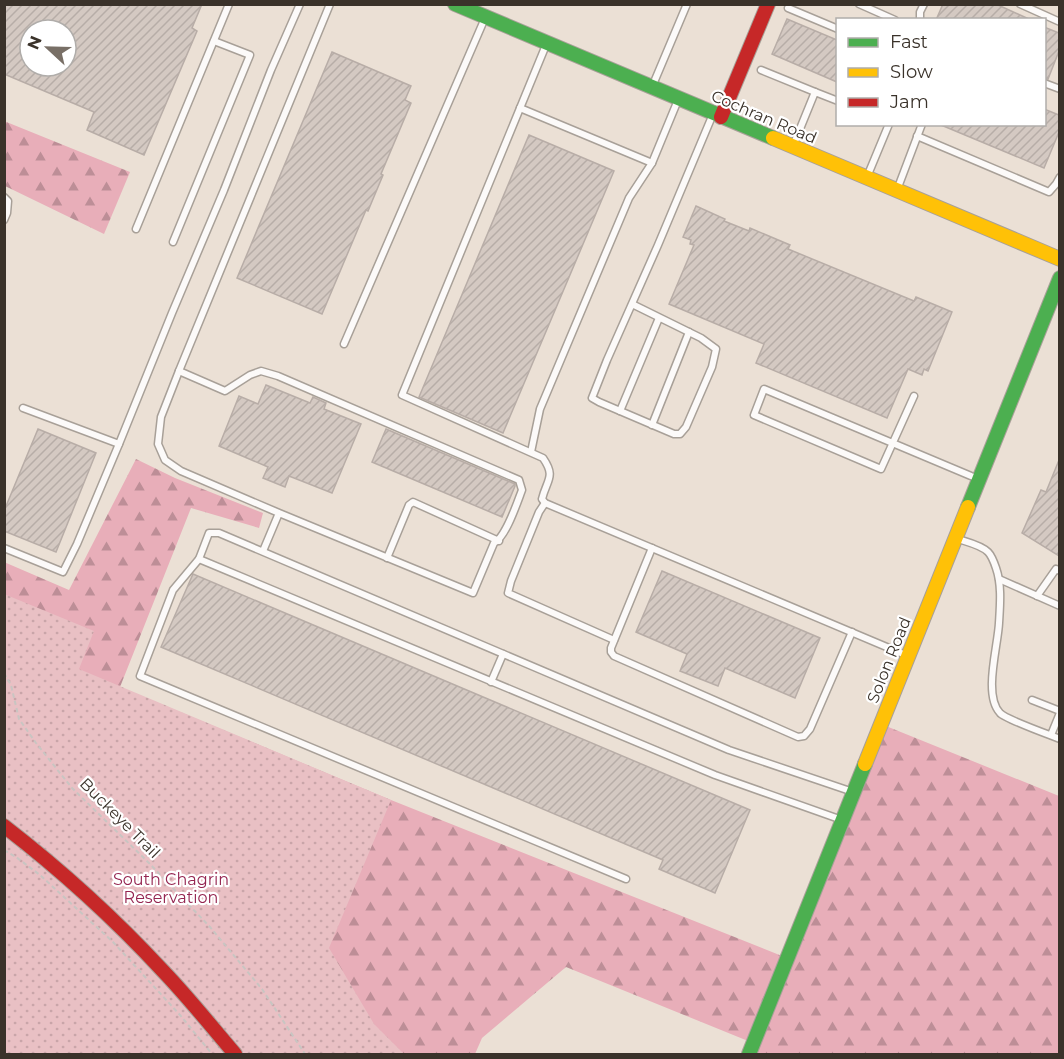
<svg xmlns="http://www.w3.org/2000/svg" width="1064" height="1059" viewBox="0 0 1064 1059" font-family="Montserrat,sans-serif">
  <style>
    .forest { fill: url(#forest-firs) }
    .park { fill: url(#park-dots) }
    .building { fill: url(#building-hatch); stroke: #b8ada7; stroke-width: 1.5; fill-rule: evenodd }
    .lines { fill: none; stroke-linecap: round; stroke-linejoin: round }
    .lane-casing { stroke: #a8a098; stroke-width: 9 }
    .fast-casing { stroke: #a8a098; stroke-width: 16 }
    .slow-casing { stroke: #a8a098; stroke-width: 16 }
    .jam-casing { stroke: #a8a098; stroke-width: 16 }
    .path { stroke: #c9c5c2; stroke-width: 2; stroke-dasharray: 4.5 3; stroke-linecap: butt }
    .lane { stroke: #fcfaf9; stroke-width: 6 }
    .fast { stroke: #4caf50; stroke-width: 14 }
    .slow { stroke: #ffc107; stroke-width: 14 }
    .jam { stroke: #c62828; stroke-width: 14 }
    .labels { text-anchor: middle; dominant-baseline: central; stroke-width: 4.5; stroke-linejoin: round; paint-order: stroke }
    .street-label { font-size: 16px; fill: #3a322a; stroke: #fff }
    .park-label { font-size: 16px; fill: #942450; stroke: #fff }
  </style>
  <defs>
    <pattern id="forest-firs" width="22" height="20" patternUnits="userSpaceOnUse" patternTransform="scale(1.5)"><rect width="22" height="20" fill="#e8aeb9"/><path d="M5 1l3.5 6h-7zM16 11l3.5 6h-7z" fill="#bd8e97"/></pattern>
    <pattern id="park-dots" width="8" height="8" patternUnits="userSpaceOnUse" patternTransform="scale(1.5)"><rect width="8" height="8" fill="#e9c0c4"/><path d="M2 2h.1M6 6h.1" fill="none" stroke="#c9a5a9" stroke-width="1.8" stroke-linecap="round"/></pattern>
    <pattern id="building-hatch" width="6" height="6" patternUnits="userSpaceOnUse" patternTransform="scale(1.5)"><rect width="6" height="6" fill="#d4c9c2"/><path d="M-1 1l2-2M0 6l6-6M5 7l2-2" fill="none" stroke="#b7ada7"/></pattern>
  </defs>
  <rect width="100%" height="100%" fill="#ebe0d5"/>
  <!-- forest -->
  <g class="forest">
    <path d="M4,121L130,172L104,234L5,186Z"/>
    <path d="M136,459L175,478L263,513L259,528L191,508L120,687L391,800L787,958L881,724L1059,796V1054H749L753,1043L566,967L482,1038L475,1054H5L4,562L69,590Z"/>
  </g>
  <!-- park -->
  <path class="park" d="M4,594L94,631L79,669L391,800L329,948L374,1024L404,1054H5Z"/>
  <!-- building -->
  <g class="building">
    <path d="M4,4H202L192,28L197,31L144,155L87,130L94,112L4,74ZM30,30H66V66H30Z"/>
    <path d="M943,4H996L1031,20H936Z"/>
    <path d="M787,19L837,40V82L772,54Z"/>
    <path d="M1044,27L1059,33V51L1048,79L1044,78Z"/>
    <path d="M332,52L411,86L405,100L411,103L381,174L383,175L368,211L366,210L322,314L237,278Z"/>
    <path d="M1044,109L1059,115V132L1044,168L941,125L1044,124Z"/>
    <path d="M529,135L614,171L503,433L419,397Z"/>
    <path d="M696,206L725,219L724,221L749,231L750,228L790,245L788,249L914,301L916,297L952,312L928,371L924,369L922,375L908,369L887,418L756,363L764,344L669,304L694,245L690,244L691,240L683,237Z"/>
    <path d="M266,385L310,403L313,397L326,403L324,409L361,424L332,493L289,476L285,487L263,478L268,467L219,446L239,396L258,404Z"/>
    <path d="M38,429L96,453L56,552L4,531V511Z"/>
    <path d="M386,429L515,484V486L502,517L372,462Z"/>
    <path d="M1059,460V556L1022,533L1041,490L1046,492Z"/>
    <path d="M662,571L820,638L795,698L725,668L718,686L680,671L687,654L636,632Z"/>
    <path d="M193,574L750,810L715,893L659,869L663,860L161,647Z"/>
  </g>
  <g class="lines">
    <defs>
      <g id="lane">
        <path d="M859,4L895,20"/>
        <path d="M1020,4L1060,22"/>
        <path d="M788,8L838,29"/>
        <path d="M920,20V12L924,4"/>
        <path d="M546,45L402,395L543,458C556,477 547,479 542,499L545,503L908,656"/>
        <path d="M761,70L815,92"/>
        <path d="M1044,83L1060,89"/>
        <path d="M652,87L687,4"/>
        <path d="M520,108L652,163"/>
        <path d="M917,136L1049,192L1056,184L1060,177"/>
        <path d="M793,146L815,92L838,101"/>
        <path d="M867,177L889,124"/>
        <path d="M897,190L922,124"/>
        <path d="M4,197L8,201L7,213L4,220"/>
        <path d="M136,229L229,4"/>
        <path d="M173,242L250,55L214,41"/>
        <path d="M632,304L701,338L716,349L712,367L686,427L680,434H674L599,402L592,398L607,360L658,245L713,114"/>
        <path d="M344,344L485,18"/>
        <path d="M179,371L330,4"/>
        <path d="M914,396L881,469L754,415L764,389L971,476L979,479"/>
        <path d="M23,408L119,444"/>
        <path d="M620,411L659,318"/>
        <path d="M652,425L689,332"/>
        <path d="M531,452L540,409L629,198L652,163L678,100"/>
        <path d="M545,503L539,512L511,581L508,593L614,640"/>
        <path d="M958,539C967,542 981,545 988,552C992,556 994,562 996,568C1002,585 1000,606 999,623C998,646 983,695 1000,713C1005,719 1050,735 1060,739"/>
        <path d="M4,548L63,572L77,544L119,444L172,313L224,190L271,70L300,4"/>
        <path d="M652,548L611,648V652L614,656L798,737L804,736L810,729L852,632"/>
        <path d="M263,551L279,513L473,593L494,543C506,537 517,503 522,490L519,480L278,376L261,371L250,375L225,391L179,371L161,417L158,444L165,460L181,471L279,513"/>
        <path d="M387,558L409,505L413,502L499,541"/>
        <path d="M199,559L173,590L140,676L626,879"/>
        <path d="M999,579L1060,606"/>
        <path d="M1037,596L1056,569L1060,571"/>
        <path d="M491,682L503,654"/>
        <path d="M1032,700L1060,711"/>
        <path d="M1051,735L1060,713"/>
        <path d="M842,820L715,775L199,559L209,533H219L729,750L853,792"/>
      </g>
      <g id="fast">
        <path d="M455,4L773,138"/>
        <path d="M968,507L1060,278"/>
        <path d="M749,1054L865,764"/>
      </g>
      <g id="slow">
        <path d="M773,138L1060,259"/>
        <path d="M865,764L968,507"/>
      </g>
      <g id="jam">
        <path d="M721,117L768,4"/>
        <path d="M4,826C61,870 114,918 163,971C188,997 211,1026 235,1054"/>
      </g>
    </defs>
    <!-- lane casing -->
    <use href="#lane" class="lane-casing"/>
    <!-- fast casing -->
    <use href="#fast" class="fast-casing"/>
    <!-- slow casing -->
    <use href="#slow" class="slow-casing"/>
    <!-- jam casing -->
    <use href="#jam" class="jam-casing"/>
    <!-- path -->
    <g class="path">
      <path d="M4,673L11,685L19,719L36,743L72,788L149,863L210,927L262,989L305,1054"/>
      <path d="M4,850L16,857L40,875L113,942L180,1015L212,1054"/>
    </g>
    <!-- lane -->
    <use href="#lane" class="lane"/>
    <!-- fast -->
    <use href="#fast" class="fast"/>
    <!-- slow -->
    <use href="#slow" class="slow"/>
    <!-- jam -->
    <use href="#jam" class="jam"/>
  </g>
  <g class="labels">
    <!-- street labels -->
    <g class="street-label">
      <text transform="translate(764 117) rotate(23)">Cochran Road</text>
      <text transform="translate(889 660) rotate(-68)">Solon Road</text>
      <text transform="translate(120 818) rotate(45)">Buckeye Trail</text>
    </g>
    <!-- park labels -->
    <g class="park-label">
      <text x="171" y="879">South Chagrin<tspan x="171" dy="18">Reservation</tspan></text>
    </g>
  </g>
  <!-- border -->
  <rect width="1064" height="1059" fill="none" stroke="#3a322a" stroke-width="12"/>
  <!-- legend -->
  <rect x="836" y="18" width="210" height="108" fill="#ffffff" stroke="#b0adaa" stroke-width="1.5"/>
  <rect x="848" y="38" width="30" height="9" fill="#4caf50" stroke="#b0adaa" stroke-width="1.5"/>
  <text x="890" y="48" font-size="18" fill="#3a322a">Fast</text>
  <rect x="848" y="68" width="30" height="9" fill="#ffc107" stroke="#b0adaa" stroke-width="1.5"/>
  <text x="890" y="78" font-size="18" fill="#3a322a">Slow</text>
  <rect x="848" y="98" width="30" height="9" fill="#c62828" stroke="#b0adaa" stroke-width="1.5"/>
  <text x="890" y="108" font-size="18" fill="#3a322a">Jam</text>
  <!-- north arrow -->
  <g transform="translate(48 48) rotate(292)"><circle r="28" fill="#ffffff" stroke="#b0adaa" stroke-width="1.5"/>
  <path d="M0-4.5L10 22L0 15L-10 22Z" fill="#786f66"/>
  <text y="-9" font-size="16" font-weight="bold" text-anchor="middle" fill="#3a322a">N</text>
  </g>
</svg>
